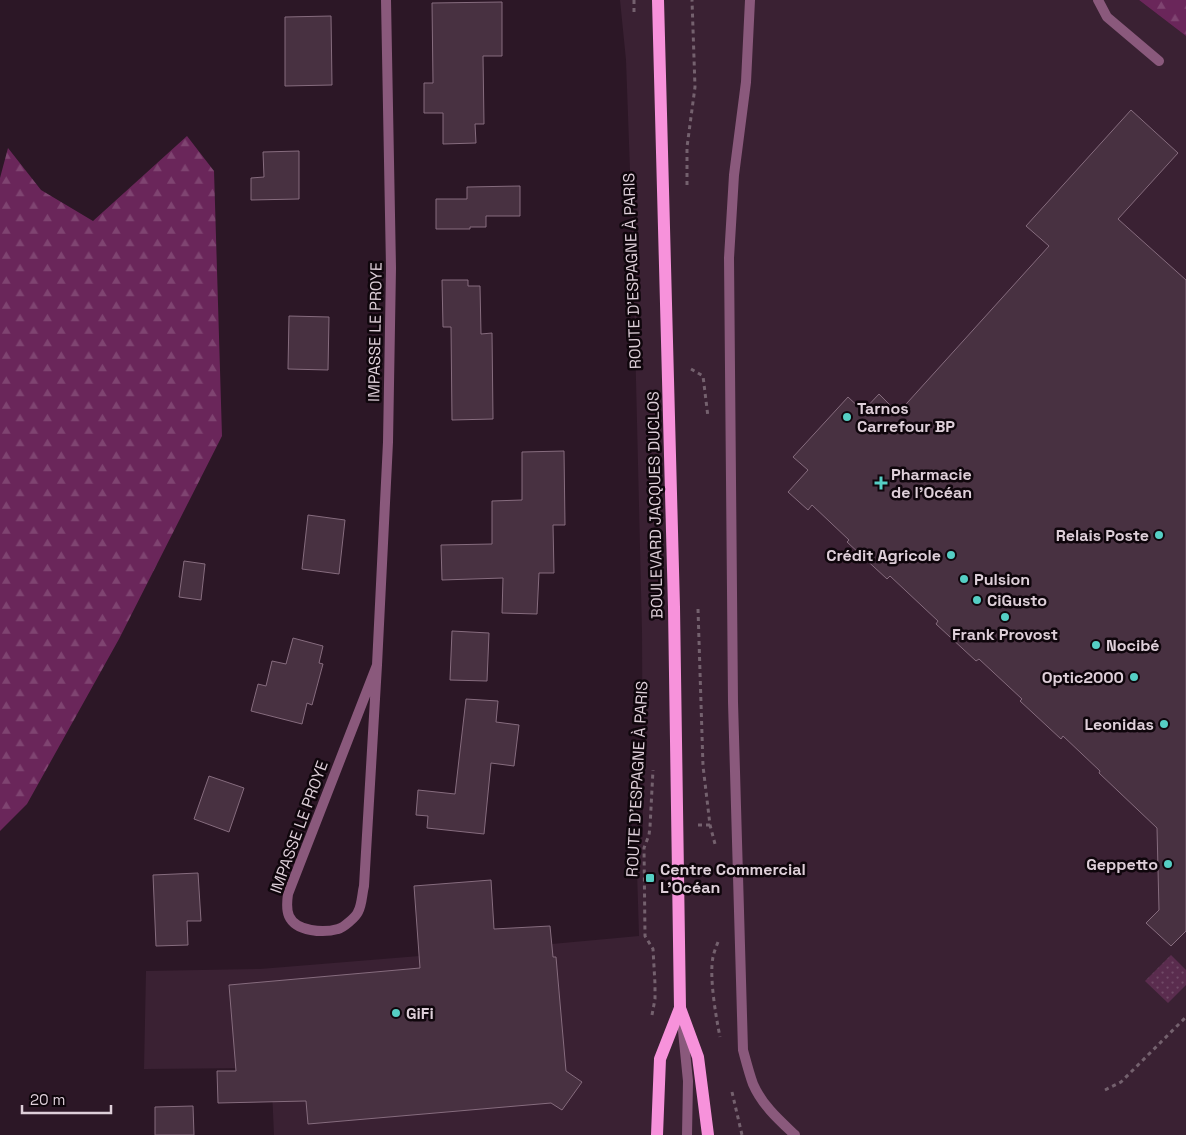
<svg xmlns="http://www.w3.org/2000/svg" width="1186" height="1135" viewBox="0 0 1186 1135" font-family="'Space Grotesk',sans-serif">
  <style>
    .built { fill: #3a2133 }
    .forest { fill: url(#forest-firs) }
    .park { fill: url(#park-dots) }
    .building { fill: #483141; stroke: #866c7e }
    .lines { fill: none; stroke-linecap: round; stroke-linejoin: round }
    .path { stroke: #74616e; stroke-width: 3; stroke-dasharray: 4 4; stroke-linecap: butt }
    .service { stroke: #8a597c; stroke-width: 10 }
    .minor { stroke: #8a597c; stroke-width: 10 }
    .primary { stroke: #f792db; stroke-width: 12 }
    .poi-dot { fill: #55cec4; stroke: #0f060c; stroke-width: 2 }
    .labels { text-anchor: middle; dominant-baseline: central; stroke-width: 5; stroke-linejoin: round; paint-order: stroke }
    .street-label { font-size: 16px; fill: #decfd9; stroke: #0f060c }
    .poi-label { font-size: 16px; font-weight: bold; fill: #decfd9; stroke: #0f060c; text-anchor: start }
  </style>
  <defs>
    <pattern id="forest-firs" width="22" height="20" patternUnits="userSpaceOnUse" patternTransform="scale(1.25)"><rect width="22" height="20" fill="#6a265a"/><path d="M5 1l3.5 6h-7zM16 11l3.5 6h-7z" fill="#7f4471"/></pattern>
    <pattern id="park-dots" width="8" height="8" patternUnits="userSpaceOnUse" patternTransform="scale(1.25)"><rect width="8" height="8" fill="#5a2c4e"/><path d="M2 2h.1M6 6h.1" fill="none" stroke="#714a67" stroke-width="1.8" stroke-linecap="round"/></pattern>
  </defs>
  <rect width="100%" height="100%" fill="#2c1726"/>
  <!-- built -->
  <path class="built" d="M620,0H1139L1186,36V1135H274L271,1068L144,1069L146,971L260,969L444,954L639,936L636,838L643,837L642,632L633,254L626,60Z"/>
  <!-- forest -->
  <g class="forest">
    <path d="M1139,0H1186V36Z"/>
    <path d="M187,136L214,171L222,436L119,639L27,804L0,831V178L8,148L41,190L93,221Z"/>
  </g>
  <!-- park -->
  <path class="park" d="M1171,955L1186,970V985L1168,1003L1145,981Z"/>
  <!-- building -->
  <g class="building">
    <path d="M502,2V56H483L484,124H475L476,143L443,144V113H424V83H433L432,3Z"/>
    <path d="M331,16L332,85L285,86V17Z"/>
    <path d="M1131,110L1178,153L1118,219L1186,280V931L1171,946L1146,923L1159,910L1157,828L1099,773L1100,771L1063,736L1061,739L1020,701L1022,699L979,659L976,661L936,624L938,621L890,576L887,579L847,542L849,540L812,505L808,510L788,492L808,470L793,457L848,397L863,411L879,394L898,413L1049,246L1026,226Z"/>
    <path d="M299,151V199L251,200V178L264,177L263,152Z"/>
    <path d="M520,186V216H486V227H470V229H436V199H467V187Z"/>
    <path d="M442,280H468V286H480L481,334L492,333L493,419L452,420L451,327H443Z"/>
    <path d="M289,316L329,317L328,370L288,369Z"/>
    <path d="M564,451L565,525H553L554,573H539L537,614L502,613L503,578L442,580L441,545L492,544V501L522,500V452Z"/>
    <path d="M308,515L345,520L339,574L302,569Z"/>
    <path d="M184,561L205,564L201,600L179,597Z"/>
    <path d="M452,631L489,633L487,681L450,680Z"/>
    <path d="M293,638L323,646L319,663L323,664L312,705L307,703L302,724L251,711L258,684L266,686L272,661L286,664Z"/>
    <path d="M466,699L498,701L496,722L519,725L514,766L491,763L484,834L427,828L428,816L416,815L418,790L455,794Z"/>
    <path d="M209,776L244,788L229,832L194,819Z"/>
    <path d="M198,873L201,921H187L188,945L156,946L153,875Z"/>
    <path d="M491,880L494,929L550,926L553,957H556L566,1071L582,1082L562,1110L551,1103L308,1124L306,1101L218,1103L217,1071H236L229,985L420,968L414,886Z"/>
    <path d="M193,1106L194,1135H155V1107Z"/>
  </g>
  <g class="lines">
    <!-- path -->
    <g class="path">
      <path d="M634,0V12"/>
      <path d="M687,185V147L695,87L692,0"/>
      <path d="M691,369L703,376L708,417"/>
      <path d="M698,609L703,766L710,825L715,844"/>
      <path d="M698,825H710"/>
      <path d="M718,942C716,947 714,952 713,957C709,977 716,1017 720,1037"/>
      <path d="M652,1015L655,999V984L653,949L645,936L644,848L649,835L650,827L653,770"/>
      <path d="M1105,1090L1121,1082L1186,1017"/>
      <path d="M732,1092L742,1135"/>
    </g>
    <!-- service -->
    <g class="service">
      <path d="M750,0L746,82L734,175L729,258L733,702L743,1050C746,1061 749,1073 753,1084C762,1105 779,1120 795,1135"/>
      <path d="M682,1021L688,1081L687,1135"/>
    </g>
    <!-- minor -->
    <g class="minor">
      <path d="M1098,0L1107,17L1159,61"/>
      <path d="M377,665L288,894C287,901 286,909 289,916C296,932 324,933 338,929C343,928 356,917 358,912C362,905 362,894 364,886L377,665L388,442L391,268L386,0"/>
    </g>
    <!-- primary -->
    <g class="primary">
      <path d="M658,0L674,607L680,1008L698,1057L708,1135"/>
      <path d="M657,1135L660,1059L680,1008"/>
    </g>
  </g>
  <!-- markers -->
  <g class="poi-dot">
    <circle cx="847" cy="417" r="5"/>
    <path d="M878.5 475.5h5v5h5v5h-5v5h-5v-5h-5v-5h5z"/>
    <circle cx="1159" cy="535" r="5"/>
    <circle cx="951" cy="555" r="5"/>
    <circle cx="964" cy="579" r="5"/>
    <circle cx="977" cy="600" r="5"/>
    <circle cx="1005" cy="617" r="5"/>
    <circle cx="1096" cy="645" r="5"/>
    <circle cx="1134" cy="677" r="5"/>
    <circle cx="1164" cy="724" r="5"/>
    <circle cx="1168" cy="864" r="5"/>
    <rect x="645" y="873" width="10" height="10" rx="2.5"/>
    <circle cx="396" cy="1013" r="5"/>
  </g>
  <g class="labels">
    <!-- street labels -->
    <g class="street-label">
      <text transform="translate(632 271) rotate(-92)">ROUTE D'ESPAGNE À PARIS</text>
      <text transform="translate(375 332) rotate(-89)">IMPASSE LE PROYE</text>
      <text transform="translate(655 505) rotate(-91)">BOULEVARD JACQUES DUCLOS</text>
      <text transform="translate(637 779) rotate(-87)">ROUTE D'ESPAGNE À PARIS</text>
      <text transform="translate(299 827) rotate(-70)">IMPASSE LE PROYE</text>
    </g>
    <!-- poi labels -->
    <g class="poi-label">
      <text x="857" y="408">Tarnos<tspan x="857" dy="18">Carrefour BP</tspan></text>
      <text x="891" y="474">Pharmacie<tspan x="891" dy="18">de l'Océan</tspan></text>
      <text x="1149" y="535" text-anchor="end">Relais Poste</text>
      <text x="941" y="555" text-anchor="end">Crédit Agricole</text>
      <text x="974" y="579">Pulsion</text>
      <text x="987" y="600">CiGusto</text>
      <text x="1005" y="634" text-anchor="middle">Frank Provost</text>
      <text x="1106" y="645">Nocibé</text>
      <text x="1124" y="677" text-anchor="end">Optic2000</text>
      <text x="1154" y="724" text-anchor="end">Leonidas</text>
      <text x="1158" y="864" text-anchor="end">Geppetto</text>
      <text x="660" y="869">Centre Commercial<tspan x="660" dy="18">L'Océan</tspan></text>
      <text x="406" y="1013">GiFi</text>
    </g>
  </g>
  <!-- scale -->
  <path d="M22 1105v8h89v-8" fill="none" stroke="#decfd9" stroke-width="2.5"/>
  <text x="30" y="1105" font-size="15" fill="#decfd9" stroke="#0f060c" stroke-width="4" paint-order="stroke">20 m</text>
</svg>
